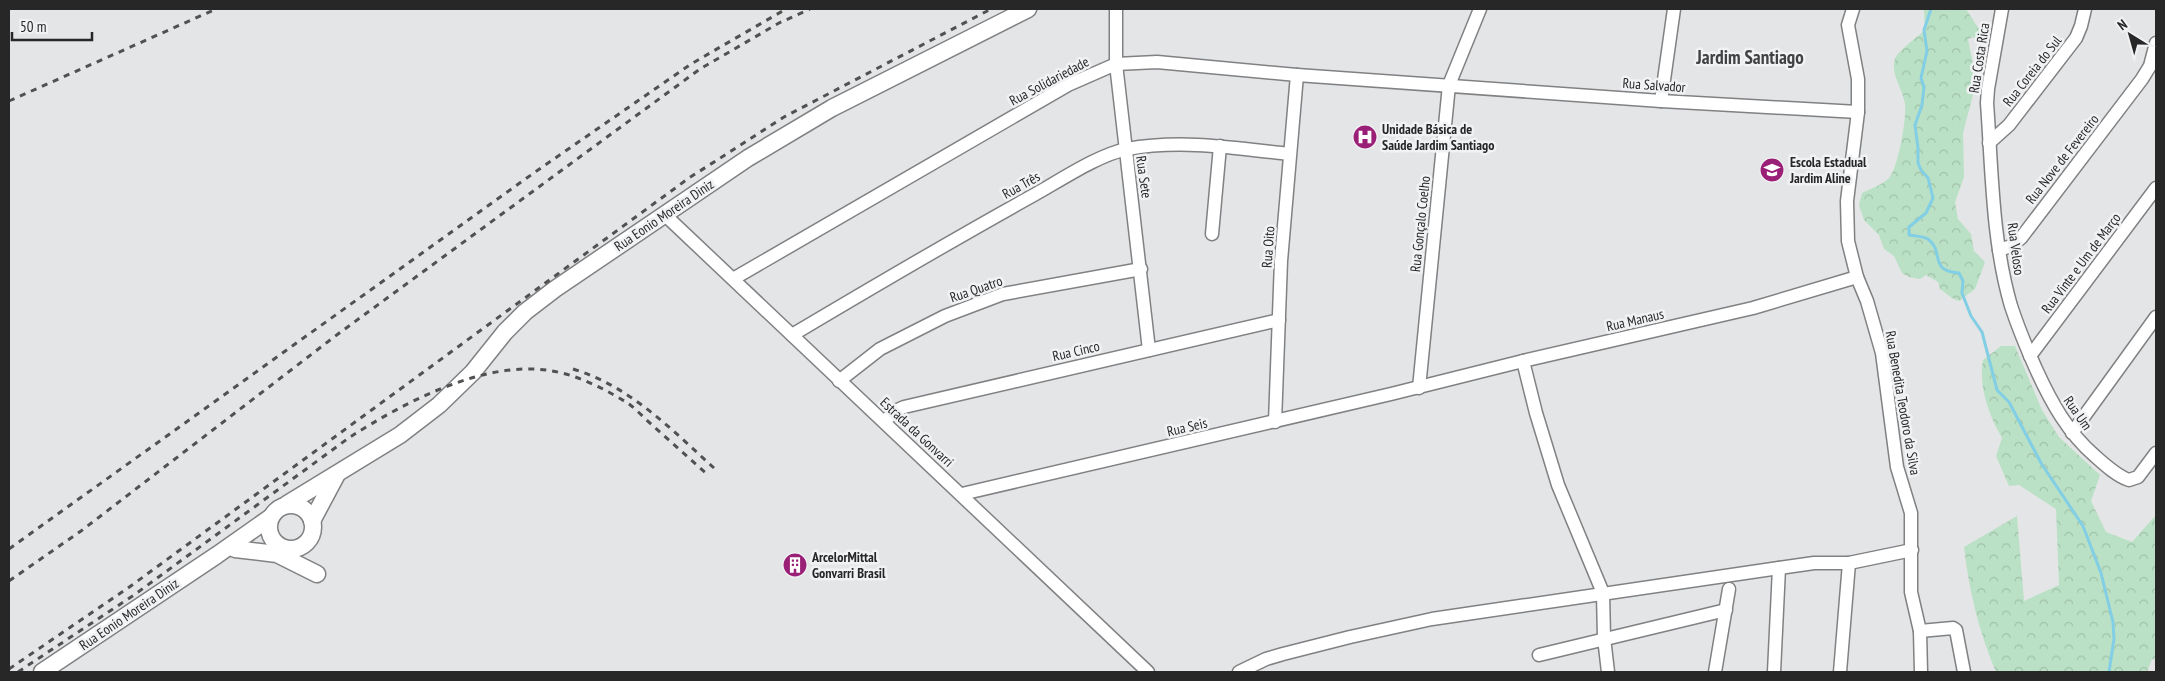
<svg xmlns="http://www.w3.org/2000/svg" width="2165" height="681" viewBox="0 0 2165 681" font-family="'PT Sans Narrow',sans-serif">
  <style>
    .forest { fill: url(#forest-crowns) }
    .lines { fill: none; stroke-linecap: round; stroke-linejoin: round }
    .stream { stroke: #82cee4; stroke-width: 3 }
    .street-casing { stroke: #808183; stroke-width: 15 }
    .secondary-casing { stroke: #808183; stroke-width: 19 }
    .street { stroke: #fff; stroke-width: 12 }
    .secondary { stroke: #fff; stroke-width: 16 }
    .rail { stroke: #515152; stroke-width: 3; stroke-dasharray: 6 6; stroke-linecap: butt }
    .labels { text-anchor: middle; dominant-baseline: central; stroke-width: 5; stroke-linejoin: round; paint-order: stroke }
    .street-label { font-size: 14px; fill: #272728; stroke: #f1f2f4 }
    .poi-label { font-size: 14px; font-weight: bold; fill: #272728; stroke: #f1f2f4; text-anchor: start }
    .district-label { font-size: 19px; font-weight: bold; fill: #414243; stroke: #f1f2f4 }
  </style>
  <defs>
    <pattern id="forest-crowns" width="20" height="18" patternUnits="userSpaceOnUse" patternTransform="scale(1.25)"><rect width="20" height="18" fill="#bae1c5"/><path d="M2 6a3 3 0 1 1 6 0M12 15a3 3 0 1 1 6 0" fill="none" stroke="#a0c1a9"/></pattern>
  </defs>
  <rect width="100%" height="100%" fill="#e4e5e6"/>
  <!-- forest -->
  <g class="forest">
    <path d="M1924,9H1966L1982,34L1984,41L1980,44L1973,37L1968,39L1973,65L1974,91L1963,133L1964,177L1955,202L1958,219L1971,234L1974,251L1985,262L1975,289L1959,301L1952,298L1940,289L1938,282L1926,275L1920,279L1909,277L1902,273L1894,256L1884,249L1879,235L1864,220L1859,205L1862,193C1870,189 1882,185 1889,178C1898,169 1907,117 1905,104C1903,89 1890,74 1895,59C1896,53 1918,36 1925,30Z"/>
    <path d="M2001,346H2015L2042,410L2059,437L2100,475L2091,501L2106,532L2132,542L2156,515V660L2152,659L2147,672H1996C1979,632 1969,591 1964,547L2017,516L2024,601L2059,585L2056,509L2019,485L2009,486L1996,456L2002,438C1989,416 1978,385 1983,360Z"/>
  </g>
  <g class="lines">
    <!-- stream -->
    <path class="stream" d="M1931,9L1924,30L1927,51L1921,78L1924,87L1922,105L1915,125L1918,148V163L1921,170L1928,178L1933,198L1926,213L1909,227V235C1914,236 1923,236 1928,239C1945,252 1928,271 1959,273L1963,281L1962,293L1971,316L1982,332L1997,390L2009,402L2041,463L2083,526L2101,573L2113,622L2114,639L2109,672"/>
    <defs>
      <g id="street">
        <path d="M1116,9V64L1149,350"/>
        <path d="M1853,9L1848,25L1858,79V112L1847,201L1848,241L1857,277L1867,301L1882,353L1897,467L1911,513V592L1920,631L1921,672"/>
        <path d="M2002,9L1988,89L1987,103C1992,170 1992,241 2011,306C2018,327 2027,349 2036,369C2051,402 2068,433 2095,456C2105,465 2117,476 2129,480L2138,477L2156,453"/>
        <path d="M1661,101L1674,9"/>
        <path d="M1989,143L2009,125L2076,38L2081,26L2085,9"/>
        <path d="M665,215L1148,672"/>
        <path d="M1212,234L1220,146"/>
        <path d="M1999,250L2011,246L2021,238L2142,79L2150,66L2156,43"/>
        <path d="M733,279L1068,85L1116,64L1157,62L1297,75L1661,101L1858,112"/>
        <path d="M792,335C871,288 951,241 1032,196C1058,182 1097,155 1127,149C1181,139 1235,148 1289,154"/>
        <path d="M2030,356L2156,188"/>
        <path d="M1523,361L1536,413L1558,485L1603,593L1604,638L1608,672"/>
        <path d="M839,381L880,349L945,316L1003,294L1141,269"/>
        <path d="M1419,388L1449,85L1480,9"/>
        <path d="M885,421L895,411L904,407L1279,320"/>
        <path d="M1275,422L1281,261L1297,75"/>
        <path d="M2072,433L2156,317"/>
        <path d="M962,494L1391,394L1523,361L1753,308L1857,277"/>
        <path d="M1920,631L1953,628L1956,630L1964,672"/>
        <path d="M1539,655L1726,610"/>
        <path d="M1239,672L1266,659L1283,654L1350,637L1432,619L1779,568L1814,563H1849L1912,550"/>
        <path d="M1715,672L1729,589"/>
        <path d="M1774,672L1779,568"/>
        <path d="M1840,672L1849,563"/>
      </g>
      <g id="secondary">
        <path d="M287,504L400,435L439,405L473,372L505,332L525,312L555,289L748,158L832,108L1028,9"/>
        <circle cx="291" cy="527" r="22"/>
        <path d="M312,521L336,476"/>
        <path d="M235,549L277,554L317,574"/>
        <path d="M42,672L217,555L271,517"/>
      </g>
    </defs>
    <!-- street casing -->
    <use href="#street" class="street-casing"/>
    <!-- secondary casing -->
    <use href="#secondary" class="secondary-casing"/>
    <!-- street -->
    <use href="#street" class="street"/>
    <!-- secondary -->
    <use href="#secondary" class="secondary"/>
    <!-- rail -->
    <g class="rail">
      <path d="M9,101L216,9"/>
      <path d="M573,369C630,386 672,430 714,468"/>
      <path d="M9,549L538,170L691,64L786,9"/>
      <path d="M9,581L81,531L338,334L700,69L779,23L810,9"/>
      <path d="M9,669L128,588L689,178L784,117L991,9"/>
      <path d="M18,672L134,595L350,437C405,402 486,359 552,371C578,375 607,390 629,404C637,410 644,418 651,424C670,441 689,458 708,475"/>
    </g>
  </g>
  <!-- icons -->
  <defs>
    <symbol id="hospital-disc" viewBox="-11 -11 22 22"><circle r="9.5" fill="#9a1f77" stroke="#f1f2f4"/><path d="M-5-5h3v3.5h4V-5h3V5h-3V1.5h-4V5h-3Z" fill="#fff"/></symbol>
    <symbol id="school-disc" viewBox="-11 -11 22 22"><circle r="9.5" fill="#9a1f77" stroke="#f1f2f4"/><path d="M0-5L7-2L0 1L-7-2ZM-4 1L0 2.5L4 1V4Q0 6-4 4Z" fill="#fff"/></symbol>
    <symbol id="building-disc" viewBox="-11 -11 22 22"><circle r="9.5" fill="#9a1f77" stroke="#f1f2f4"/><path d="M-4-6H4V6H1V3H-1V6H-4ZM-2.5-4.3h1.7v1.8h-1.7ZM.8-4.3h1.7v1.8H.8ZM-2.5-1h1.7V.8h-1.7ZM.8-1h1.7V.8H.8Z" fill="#fff"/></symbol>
  </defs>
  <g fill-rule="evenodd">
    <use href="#hospital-disc" x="1351" y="123" width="28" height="28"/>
    <use href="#school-disc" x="1758" y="156" width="28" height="28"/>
    <use href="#building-disc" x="781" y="551" width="28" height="28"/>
  </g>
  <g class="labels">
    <!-- street labels -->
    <g class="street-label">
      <text transform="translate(1979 58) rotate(-81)">Rua Costa Rica</text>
      <text transform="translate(2032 71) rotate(-52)">Rua Coreia do Sul</text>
      <text transform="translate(1049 81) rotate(-28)">Rua Solidariedade</text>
      <text transform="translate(1654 85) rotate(4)">Rua Salvador</text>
      <text transform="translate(2062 159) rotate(-52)">Rua Nove de Fevereiro</text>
      <text transform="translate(1144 177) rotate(82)">Rua Sete</text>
      <text transform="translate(1021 185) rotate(-29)">Rua Três</text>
      <text transform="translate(664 215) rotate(-34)">Rua Eonio Moreira Diniz</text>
      <text transform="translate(1420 224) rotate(-84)">Rua Gonçalo Coelho</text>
      <text transform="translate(1268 247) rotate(-86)">Rua Oito</text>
      <text transform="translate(2016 249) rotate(82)">Rua Veloso</text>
      <text transform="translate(2081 263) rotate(-53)">Rua Vinte e Um de Março</text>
      <text transform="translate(976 289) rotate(-19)">Rua Quatro</text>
      <text transform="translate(1635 320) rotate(-13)">Rua Manaus</text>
      <text transform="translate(1076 351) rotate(-13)">Rua Cinco</text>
      <text transform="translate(1903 403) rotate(80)">Rua Benedita Teodoro da Silva</text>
      <text transform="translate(2078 413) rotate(55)">Rua Um</text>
      <text transform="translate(1187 427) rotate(-13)">Rua Seis</text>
      <text transform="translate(917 432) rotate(43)">Estrada da Gonvarri</text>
      <text transform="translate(129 614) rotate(-34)">Rua Eonio Moreira Diniz</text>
    </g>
    <!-- poi labels -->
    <g class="poi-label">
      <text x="1382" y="129">Unidade Básica de<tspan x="1382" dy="16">Saúde Jardim Santiago</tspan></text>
      <text x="1790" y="162">Escola Estadual<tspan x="1790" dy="16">Jardim Aline</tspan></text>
      <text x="812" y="557">ArcelorMittal<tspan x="812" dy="16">Gonvarri Brasil</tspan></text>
    </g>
    <!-- district labels -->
    <g class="district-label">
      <text x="1750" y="57">Jardim Santiago</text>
    </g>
  </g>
  <!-- border -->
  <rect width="2165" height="681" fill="none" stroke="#272728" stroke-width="20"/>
  <!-- north arrow -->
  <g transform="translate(2130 35) rotate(323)" stroke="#f1f2f4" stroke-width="4" paint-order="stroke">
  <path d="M0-4L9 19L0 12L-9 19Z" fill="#272728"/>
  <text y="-8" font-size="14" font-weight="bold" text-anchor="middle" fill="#272728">N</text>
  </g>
  <!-- scale -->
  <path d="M12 32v8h80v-8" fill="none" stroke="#272728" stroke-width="2.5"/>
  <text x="20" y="32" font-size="15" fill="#272728" stroke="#f1f2f4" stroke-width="4" paint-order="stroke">50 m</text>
</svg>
